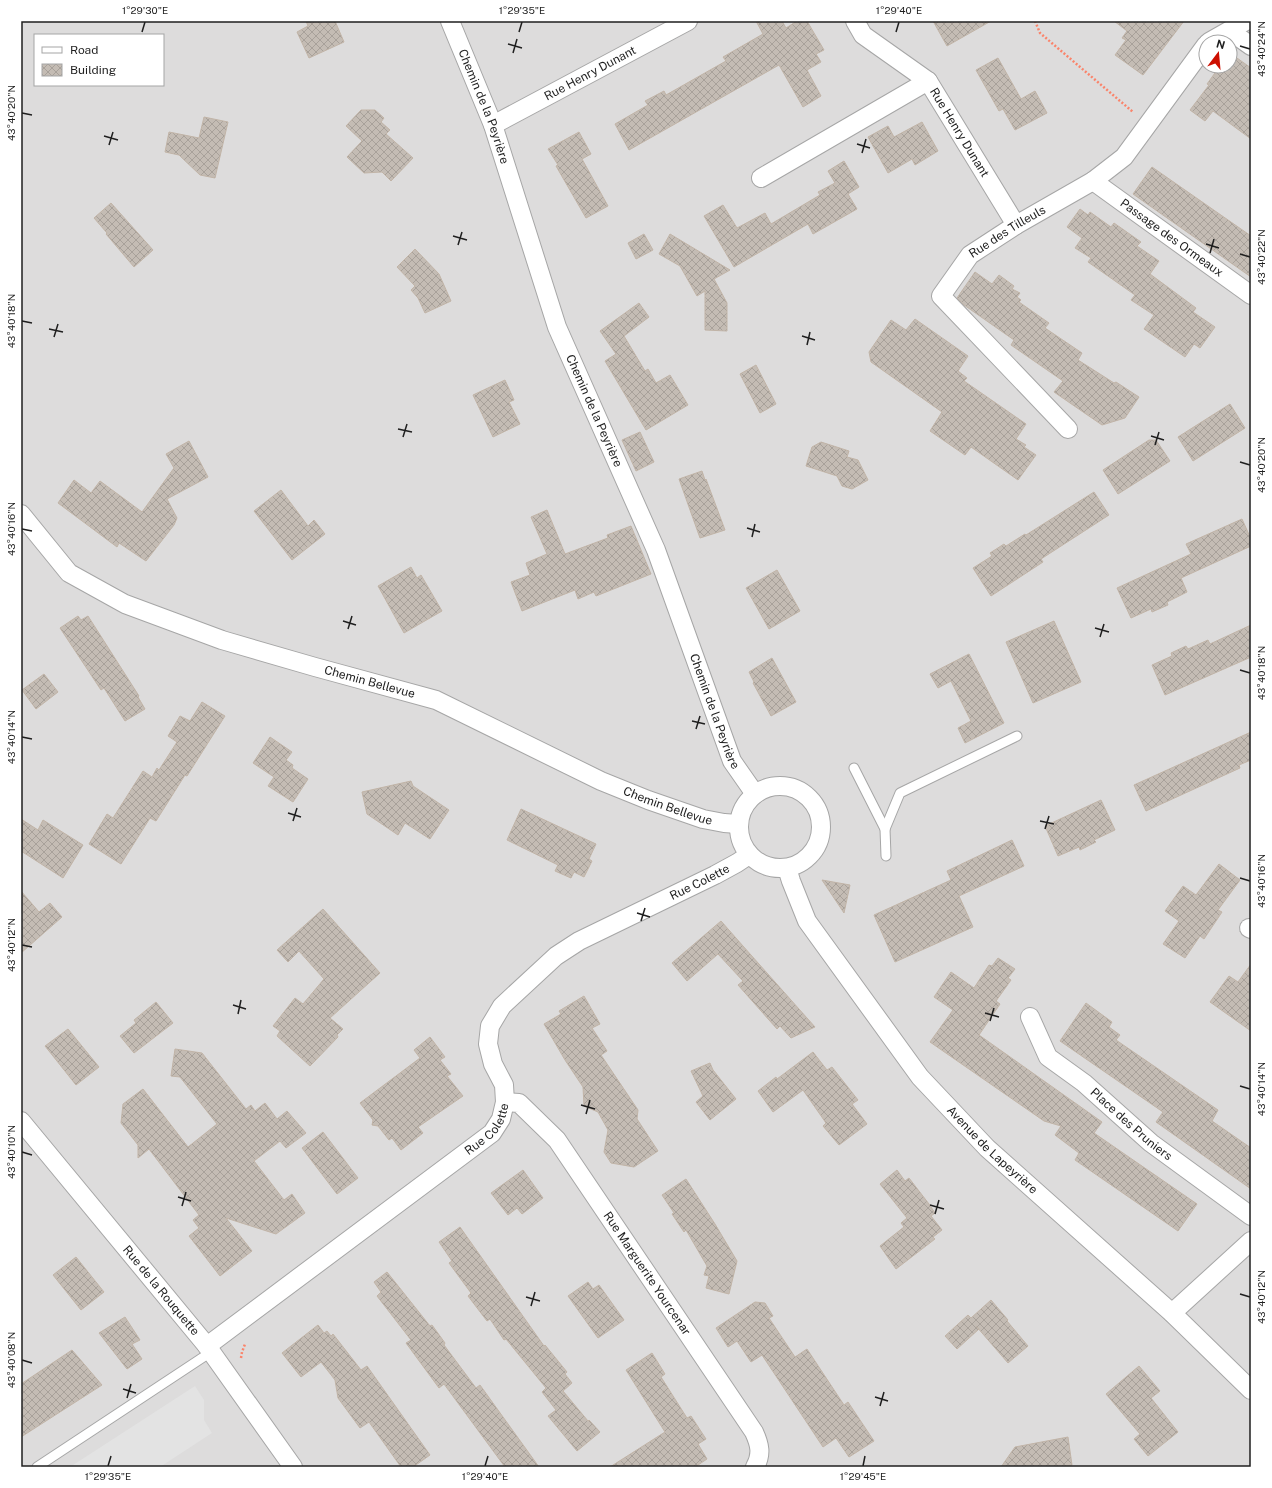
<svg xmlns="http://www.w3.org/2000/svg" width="1272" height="1488" viewBox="0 0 1272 1488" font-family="'Public Sans',sans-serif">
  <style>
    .residential { fill: #dddcdc; fill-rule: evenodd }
    .parking { fill: #e3e3e3 }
    .building { fill: url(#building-cross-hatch); stroke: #c1b4a7 }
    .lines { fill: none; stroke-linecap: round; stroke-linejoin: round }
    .lane-casing { stroke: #a6a6a6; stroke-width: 11 }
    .street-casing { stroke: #a6a6a6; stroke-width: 20 }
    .path { stroke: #fa846b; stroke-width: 2.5; stroke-dasharray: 2 2; stroke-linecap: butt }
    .lane { stroke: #fff; stroke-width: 9 }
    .street { stroke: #fff; stroke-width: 18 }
    .ticks { fill: none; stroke: #1f1f1f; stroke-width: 1.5 }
    .labels { text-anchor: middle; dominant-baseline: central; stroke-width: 3; stroke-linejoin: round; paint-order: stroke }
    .street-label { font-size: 12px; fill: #1f1f1f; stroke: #fff }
    .neatline { fill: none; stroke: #1f1f1f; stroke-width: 1.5 }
    .ticks-label { font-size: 10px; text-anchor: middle; fill: #1f1f1f }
  </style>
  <defs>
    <pattern id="building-cross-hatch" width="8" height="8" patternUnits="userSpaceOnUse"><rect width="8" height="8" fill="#c4bcb4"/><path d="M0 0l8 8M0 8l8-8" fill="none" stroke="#a8a19a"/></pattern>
  </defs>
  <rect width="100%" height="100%" fill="#f0ede5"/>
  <!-- residential -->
  <path class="residential" d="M21,21H1251V1467H21ZM35,35H163V85H35ZM1206,42H1230V66H1206Z"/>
  <!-- parking -->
  <path class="parking" d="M195,1386L204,1400V1420L212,1433L160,1467H70Z"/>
  <!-- building -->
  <g class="building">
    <path d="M306,21H335L344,42L309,58L297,32L308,26Z"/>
    <path d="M756,21H782L786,28L797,21H807L824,50L816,54L821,62L807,70L821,96L803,107L779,65L629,150L615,124L648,105L645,101L664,91L666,95L726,61L723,57L763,34Z"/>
    <path d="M933,21H991L947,46Z"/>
    <path d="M1114,21H1184L1143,75L1115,55L1126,40L1122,38L1127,31Z"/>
    <path d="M1230,53L1251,68V139L1213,111L1205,121L1190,110L1209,85L1207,84L1220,66H1230Z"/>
    <path d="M998,58L1021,99L1035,91L1047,113L1015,130L1003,109L999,111L976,70Z"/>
    <path d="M361,110H375L384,118L381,122L390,130L386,134L413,158L391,181L382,172L364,173L347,157L362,141L346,126Z"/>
    <path d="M204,117L228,122L215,178L200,175L179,155L165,152L169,132L199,138Z"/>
    <path d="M922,122L938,151L915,165L912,159L888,173L868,137L888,126L894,137Z"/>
    <path d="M579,132L591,154L582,159L608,206L586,218L556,166L558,165L548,149Z"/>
    <path d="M844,161L859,187L848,194L857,209L813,234L808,224L734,267L704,216L723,205L737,228L765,213L771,224L820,195L818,192L835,183L828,171Z"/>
    <path d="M1152,167L1251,236V277L1133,194Z"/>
    <path d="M111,203L153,250L134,267L106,234L107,233L94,218Z"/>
    <path d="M1080,209L1088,215L1090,212L1111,227L1114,223L1141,242L1137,246L1159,261L1150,274L1196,308L1193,312L1215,327L1200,348L1194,344L1185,357L1144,329L1154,315L1131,300L1135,295L1088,262L1091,258L1075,248L1082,238L1067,227Z"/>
    <path d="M644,234L653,250L636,259L628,243Z"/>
    <path d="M670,234L730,270L714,279L727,303V331L705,330V291L697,296L680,266L659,254Z"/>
    <path d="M415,249L439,274L451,301L425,313L418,298L411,290L415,286L397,267Z"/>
    <path d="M975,272L992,284L999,275L1014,286L1012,289L1020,293L1017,297L1021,300L1019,302L1049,323L1045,328L1082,353L1078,360L1114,383L1116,382L1139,397L1125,418L1102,425L1054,392L1063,381L1011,345L1014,340L964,305L957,298Z"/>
    <path d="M639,303L649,317L624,336L645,371L648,369L656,383L670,375L688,405L646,430L605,361L616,354L600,331Z"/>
    <path d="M915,319L968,356L958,371L967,378L964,381L1026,424L1016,439L1026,445L1024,447L1036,455L1018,480L971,447L965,455L930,431L942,412L871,362L869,352L891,320L906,330Z"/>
    <path d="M756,365L776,404L760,413L740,374Z"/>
    <path d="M505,380L514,400L509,402L520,424L493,437L473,395Z"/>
    <path d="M1230,404L1245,428L1193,461L1178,437Z"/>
    <path d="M640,432L654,462L636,471L622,440Z"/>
    <path d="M1149,440H1156L1170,461L1118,494L1103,470Z"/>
    <path d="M189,441L208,477L167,499L177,518L174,525L146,561L119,543L117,547L58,503L74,480L91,493L100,481L142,512L174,468L166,454Z"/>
    <path d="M821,442L849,451L847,457L858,460L868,480L852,489L842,486L837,476L806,466L812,447Z"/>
    <path d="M702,471L705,480L706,479L725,530L700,538L679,479Z"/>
    <path d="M281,490L308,526L314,520L325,534L292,560L254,511Z"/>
    <path d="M1094,492L1109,515L1041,559L1043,562L991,596L973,568L992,556L990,553L1004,544L1006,546L1025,534L1026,535Z"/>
    <path d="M547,510L565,554L608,538L607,535L631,526L651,574L596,596L594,592L578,599L575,590L522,611L511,582L530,575L526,563L547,554L531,517Z"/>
    <path d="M1242,519L1251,539V546L1181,578L1187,592L1167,602L1168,605L1152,612L1151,609L1131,618L1117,588L1191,554L1186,544Z"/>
    <path d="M411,567L417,578L421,575L442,611L404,633L378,586Z"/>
    <path d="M777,570L800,611L769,629L746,588Z"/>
    <path d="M78,616L81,620L88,616L139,696L138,697L145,709L125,721L104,688L101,690L60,628Z"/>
    <path d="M1054,621L1081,682L1033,703L1006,642Z"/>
    <path d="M1251,625V657L1165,695L1152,665L1172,656L1171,653L1186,646L1188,649L1208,640L1210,644Z"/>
    <path d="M969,654L1004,723L965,743L958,728L971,721L951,681L938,688L930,674Z"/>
    <path d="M772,658L796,702L771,716L753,683L754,682L749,672Z"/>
    <path d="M44,674L58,692L36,709L22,690Z"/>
    <path d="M202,702L225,716L187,776L185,775L156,821L150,818L121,864L89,844L107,814L113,818L143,771L152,777L157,768L159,770L177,742L168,736L180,716L190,721Z"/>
    <path d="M1251,732V760L1239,765L1240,768L1146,811L1134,785Z"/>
    <path d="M270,737L292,752L286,760L293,765L292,768L308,779L293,802L268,786L274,777L253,763Z"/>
    <path d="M411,781L413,786L449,810L430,839L405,823L398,835L367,814L362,792Z"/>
    <path d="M1101,800L1115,830L1094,840L1096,842L1080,850L1079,847L1058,856L1045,826Z"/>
    <path d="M521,809L596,844L589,859L592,861L584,877L574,872L571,878L555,871L558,865L507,840Z"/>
    <path d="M21,819L38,830L43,820L83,845L63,878L21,851Z"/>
    <path d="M1012,840L1024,866L959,896L973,927L895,962L874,915L951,880L947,871Z"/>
    <path d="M1219,864L1240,880L1218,910L1222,912L1204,939L1200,936L1185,958L1163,944L1179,921L1165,911L1183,886L1196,895Z"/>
    <path d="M822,880L850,885L844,913Z"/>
    <path d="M21,891L39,912L50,903L62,917L21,953Z"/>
    <path d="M323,909L380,973L330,1018L343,1029L337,1035L338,1037L310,1066L277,1036L280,1031L273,1026L295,998L303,1004L324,979L299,951L288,962L277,950Z"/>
    <path d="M721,921L743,946L815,1027L791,1038L780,1026L777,1029L738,985L743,981L718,954L687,981L672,963Z"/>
    <path d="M998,958L1015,969L1008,978L1011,980L996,1001L1000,1004L979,1035L1102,1122L1094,1133L1197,1204L1178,1231L1075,1160L1079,1153L1055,1135L1061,1126L1044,1121L930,1042L953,1010L934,997L951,972L974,988L989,965L992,966Z"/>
    <path d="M1251,964V1031L1210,1002L1229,976L1238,982Z"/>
    <path d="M584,996L600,1024L592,1028L607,1051L601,1055L638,1110L637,1119L658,1151L634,1167L611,1163L604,1152L608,1130L598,1112L584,1106L583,1087L565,1060L544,1024L561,1014L559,1011Z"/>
    <path d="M156,1002L173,1023L134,1053L120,1036L136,1023L134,1020Z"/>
    <path d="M1086,1003L1112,1022L1109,1027L1120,1035L1116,1040L1218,1110L1212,1121L1251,1148V1189L1156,1122L1163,1112L1060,1041Z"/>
    <path d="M68,1029L99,1067L76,1085L45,1046Z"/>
    <path d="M430,1037L445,1057L440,1060L451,1074L447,1076L463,1096L418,1127L423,1133L401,1150L392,1138L389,1140L378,1126L372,1125L373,1120L360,1103L420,1058L414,1050Z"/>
    <path d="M175,1049L202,1053L246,1109L251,1105L255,1111L265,1103L277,1119L287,1111L306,1133L286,1148L280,1141L254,1161L284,1200L292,1194L305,1213L276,1234L226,1218L252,1251L220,1276L189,1236L199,1228L193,1220L199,1215L149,1149L138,1158V1145L121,1123L123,1104L143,1089L188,1147L217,1124L180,1077L171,1076Z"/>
    <path d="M813,1052L827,1070L832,1067L858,1100L852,1104L867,1124L839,1145L823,1126L826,1123L803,1090L773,1112L758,1091L776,1077L777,1079Z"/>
    <path d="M710,1063L713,1070L736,1099L710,1120L696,1102L703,1096L691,1071Z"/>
    <path d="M323,1132L358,1178L337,1194L302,1148Z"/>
    <path d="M523,1170L543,1198L522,1214L517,1208L508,1215L491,1193Z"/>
    <path d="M897,1170L905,1181L909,1178L929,1204L935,1213L931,1216L942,1230L933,1237L935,1239L896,1269L880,1246L904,1227L901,1223L907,1218L880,1184Z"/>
    <path d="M686,1179L715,1224L737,1261L729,1294L706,1288L709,1276L704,1275L707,1266L686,1230L684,1232L672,1214L674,1213L662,1195Z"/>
    <path d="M460,1227L544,1346L545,1345L567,1372L565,1374L572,1383L563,1391L588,1421L589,1420L600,1432L577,1451L548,1416L556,1410L542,1392L546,1388L506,1339L504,1340L490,1319L487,1321L468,1296L471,1293L449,1263L452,1261L439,1242Z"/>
    <path d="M76,1257L104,1292L81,1310L53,1275Z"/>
    <path d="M387,1272L430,1326L432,1325L445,1343L444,1345L476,1388L480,1385L539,1467H505L444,1384L439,1388L406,1343L411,1340L377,1296L381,1292L374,1282Z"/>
    <path d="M588,1282L593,1289L599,1285L624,1320L598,1338L568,1296Z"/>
    <path d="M991,1300L1008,1320L1007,1321L1028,1346L1008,1363L976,1326L979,1329L957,1349L945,1336L968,1315L971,1318Z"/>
    <path d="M755,1302L765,1303L773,1316L769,1318L795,1357L807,1349L844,1405L848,1402L874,1441L849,1457L836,1438L823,1447L762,1355L751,1362L737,1341L728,1347L716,1328Z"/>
    <path d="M125,1317L140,1340L132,1344L142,1359L127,1369L99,1333Z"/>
    <path d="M318,1325L324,1333L327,1331L331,1336L333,1334L361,1370L367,1366L430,1455L413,1467H401L369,1422L360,1428L338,1398L335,1380L321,1362L301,1377L282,1353Z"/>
    <path d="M72,1350L102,1385L21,1437V1384Z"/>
    <path d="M652,1353L665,1374L661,1377L687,1418L691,1416L706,1439L698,1444L707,1459L695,1467H610L665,1432L626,1370Z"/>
    <path d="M1139,1366L1160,1391L1151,1398L1178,1432L1148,1456L1134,1439L1140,1434L1106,1394Z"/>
    <path d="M1068,1437L1072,1465L1061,1467H1001L1015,1447Z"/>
  </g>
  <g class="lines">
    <defs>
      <g id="lane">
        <path d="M854,768L885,829L886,856"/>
        <path d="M885,829L900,793L1017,736"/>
        <path d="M37,1467L211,1352"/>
      </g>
      <g id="street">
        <path id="s1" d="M450,21L493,125L557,327L656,550L732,761L755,794"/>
        <path id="s2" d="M855,21L863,35L928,81L1016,225"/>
        <path d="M1230,31L1251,46"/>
        <path d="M1209,42L1246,21"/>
        <path id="s3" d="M493,125L688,21"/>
        <path d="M761,178L928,81"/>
        <path id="s4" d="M1093,181L1251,295"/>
        <path id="s5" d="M1068,429L941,296L970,255L1016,225L1093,181L1124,157L1206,45"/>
        <path id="s6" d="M21,514L69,573L125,604L222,640L315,667L436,700L601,781L648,800L703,819L724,823L738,824"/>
        <circle cx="780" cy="827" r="41"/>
        <path id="s7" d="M787,868L791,881L807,921L920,1077L987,1148L1172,1313L1251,1390"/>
        <path d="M1249,928L1251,929"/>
        <path id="s8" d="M1030,1017L1048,1057L1084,1083L1151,1143L1251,1216"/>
        <path id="s9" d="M505,1102L519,1103L557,1140L754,1432C760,1445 762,1454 755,1467"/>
        <path id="s10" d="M21,1121L207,1346L293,1467"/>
        <path d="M1172,1313L1251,1241"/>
        <path id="s11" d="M207,1346L492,1133L501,1119L505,1102L504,1085L493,1064L488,1044L490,1026L502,1006L556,956L579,941L715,875L737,863L749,855"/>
      </g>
    </defs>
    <!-- lane casing -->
    <use href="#lane" class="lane-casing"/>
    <!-- street casing -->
    <use href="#street" class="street-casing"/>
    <!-- path -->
    <g class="path">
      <path d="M1035,21L1040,33L1133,112"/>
      <path d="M241,1358L242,1352L245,1344"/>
    </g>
    <!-- lane -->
    <use href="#lane" class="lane"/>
    <!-- street -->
    <use href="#street" class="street"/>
  </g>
  <!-- ticks -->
  <path class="ticks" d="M142,32L145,22M519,32L522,22M896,32L899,22M508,44L522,48M1240,46L1250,49M513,53L517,39M22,113L32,115M104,136L118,140M857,144L870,148M109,145L113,132M862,153L866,139M453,236L467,240M1206,244L1219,248M458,245L462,232M1210,253L1214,239M1240,254L1250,257M22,321L32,323M49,329L63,332M802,336L815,340M54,337L58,324M807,345L810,332M398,429L412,432M1151,436L1164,440M403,437L407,424M1155,445L1159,432M1240,462L1250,465M747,528L760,532M22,529L32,531M752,537L755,524M343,621L356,625M1095,628L1109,632M348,629L352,616M1100,637L1104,624M1240,670L1250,673M692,721L705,724M696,729L700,716M22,737L32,739M288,813L301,817M293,821L297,808M1040,821L1054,824M1045,829L1049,816M1240,878L1250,881M637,913L650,917M641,921L645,908M22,945L32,947M233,1005L246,1009M985,1013L999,1017M238,1014L241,1000M990,1021L994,1008M1240,1086L1250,1089M581,1105L595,1109M586,1114L590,1100M22,1152L32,1155M178,1197L191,1201M930,1205L944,1209M182,1206L186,1192M935,1214L939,1200M1240,1294L1250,1297M526,1297L540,1301M531,1306L535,1292M22,1360L32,1363M123,1389L136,1393M875,1397L888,1401M127,1398L131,1384M880,1406L884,1392M108,1466L111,1456M485,1466L488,1456M863,1466L865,1456"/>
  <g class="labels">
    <!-- street labels -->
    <g class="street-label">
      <text stroke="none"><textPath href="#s3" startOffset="110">Rue Henry Dunant</textPath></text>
      <text stroke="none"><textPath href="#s1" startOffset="92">Chemin de la Peyrière</textPath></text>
      <text stroke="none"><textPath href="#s2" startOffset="156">Rue Henry Dunant</textPath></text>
      <text stroke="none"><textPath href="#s5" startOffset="278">Rue des Tilleuls</textPath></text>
      <text stroke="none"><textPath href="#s4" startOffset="97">Passage des Ormeaux</textPath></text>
      <text stroke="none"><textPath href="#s1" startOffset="416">Chemin de la Peyrière</textPath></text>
      <text stroke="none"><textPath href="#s6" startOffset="397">Chemin Bellevue</textPath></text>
      <text stroke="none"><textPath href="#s1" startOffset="740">Chemin de la Peyrière</textPath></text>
      <text stroke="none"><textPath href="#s6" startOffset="721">Chemin Bellevue</textPath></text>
      <text stroke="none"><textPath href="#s11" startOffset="728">Rue Colette</textPath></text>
      <text stroke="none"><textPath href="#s8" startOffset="151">Place des Pruniers</textPath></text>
      <text stroke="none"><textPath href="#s11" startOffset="356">Rue Colette</textPath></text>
      <text stroke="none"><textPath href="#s7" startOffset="352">Avenue de Lapeyrière</textPath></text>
      <text stroke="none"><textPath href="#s9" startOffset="228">Rue Marguerite Yourcenar</textPath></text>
      <text stroke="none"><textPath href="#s10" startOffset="220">Rue de la Rouquette</textPath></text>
    </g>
  </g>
  <!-- border -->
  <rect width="1272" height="1488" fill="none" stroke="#ffffff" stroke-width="44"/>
  <!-- legend -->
  <rect x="34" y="34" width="130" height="52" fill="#ffffff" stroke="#a5a5a5"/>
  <rect x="42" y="47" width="20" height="6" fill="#ffffff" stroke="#a5a5a5"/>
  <text x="70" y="54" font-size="12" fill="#1f1f1f">Road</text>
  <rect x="42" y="64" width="20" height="12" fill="url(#building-cross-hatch)" stroke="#a5a5a5"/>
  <text x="70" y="74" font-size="12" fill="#1f1f1f">Building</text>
  <!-- north arrow -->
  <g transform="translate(1218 54) rotate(16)"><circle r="19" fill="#ffffff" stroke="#a5a5a5"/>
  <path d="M0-3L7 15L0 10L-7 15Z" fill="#cd0f00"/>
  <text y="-6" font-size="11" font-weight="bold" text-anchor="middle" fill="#1f1f1f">N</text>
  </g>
  <rect x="22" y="22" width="1228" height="1444" class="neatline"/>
  <g class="ticks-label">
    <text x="145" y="14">1°29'30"E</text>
    <text x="522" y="14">1°29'35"E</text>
    <text x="899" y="14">1°29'40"E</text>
    <text transform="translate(1261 49) rotate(-90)" y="4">43°40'24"N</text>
    <text transform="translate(11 113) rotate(-90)" y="4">43°40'20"N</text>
    <text transform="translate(1261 257) rotate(-90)" y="4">43°40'22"N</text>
    <text transform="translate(11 321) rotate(-90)" y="4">43°40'18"N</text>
    <text transform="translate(1261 465) rotate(-90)" y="4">43°40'20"N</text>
    <text transform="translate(11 529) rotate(-90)" y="4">43°40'16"N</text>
    <text transform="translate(1261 673) rotate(-90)" y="4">43°40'18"N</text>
    <text transform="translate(11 737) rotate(-90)" y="4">43°40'14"N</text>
    <text transform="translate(1261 881) rotate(-90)" y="4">43°40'16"N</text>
    <text transform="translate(11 945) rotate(-90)" y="4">43°40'12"N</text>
    <text transform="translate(1261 1089) rotate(-90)" y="4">43°40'14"N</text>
    <text transform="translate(11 1152) rotate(-90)" y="4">43°40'10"N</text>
    <text transform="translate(1261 1297) rotate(-90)" y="4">43°40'12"N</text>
    <text transform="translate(11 1360) rotate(-90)" y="4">43°40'08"N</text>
    <text x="108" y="1480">1°29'35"E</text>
    <text x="485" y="1480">1°29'40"E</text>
    <text x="863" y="1480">1°29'45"E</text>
  </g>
</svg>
